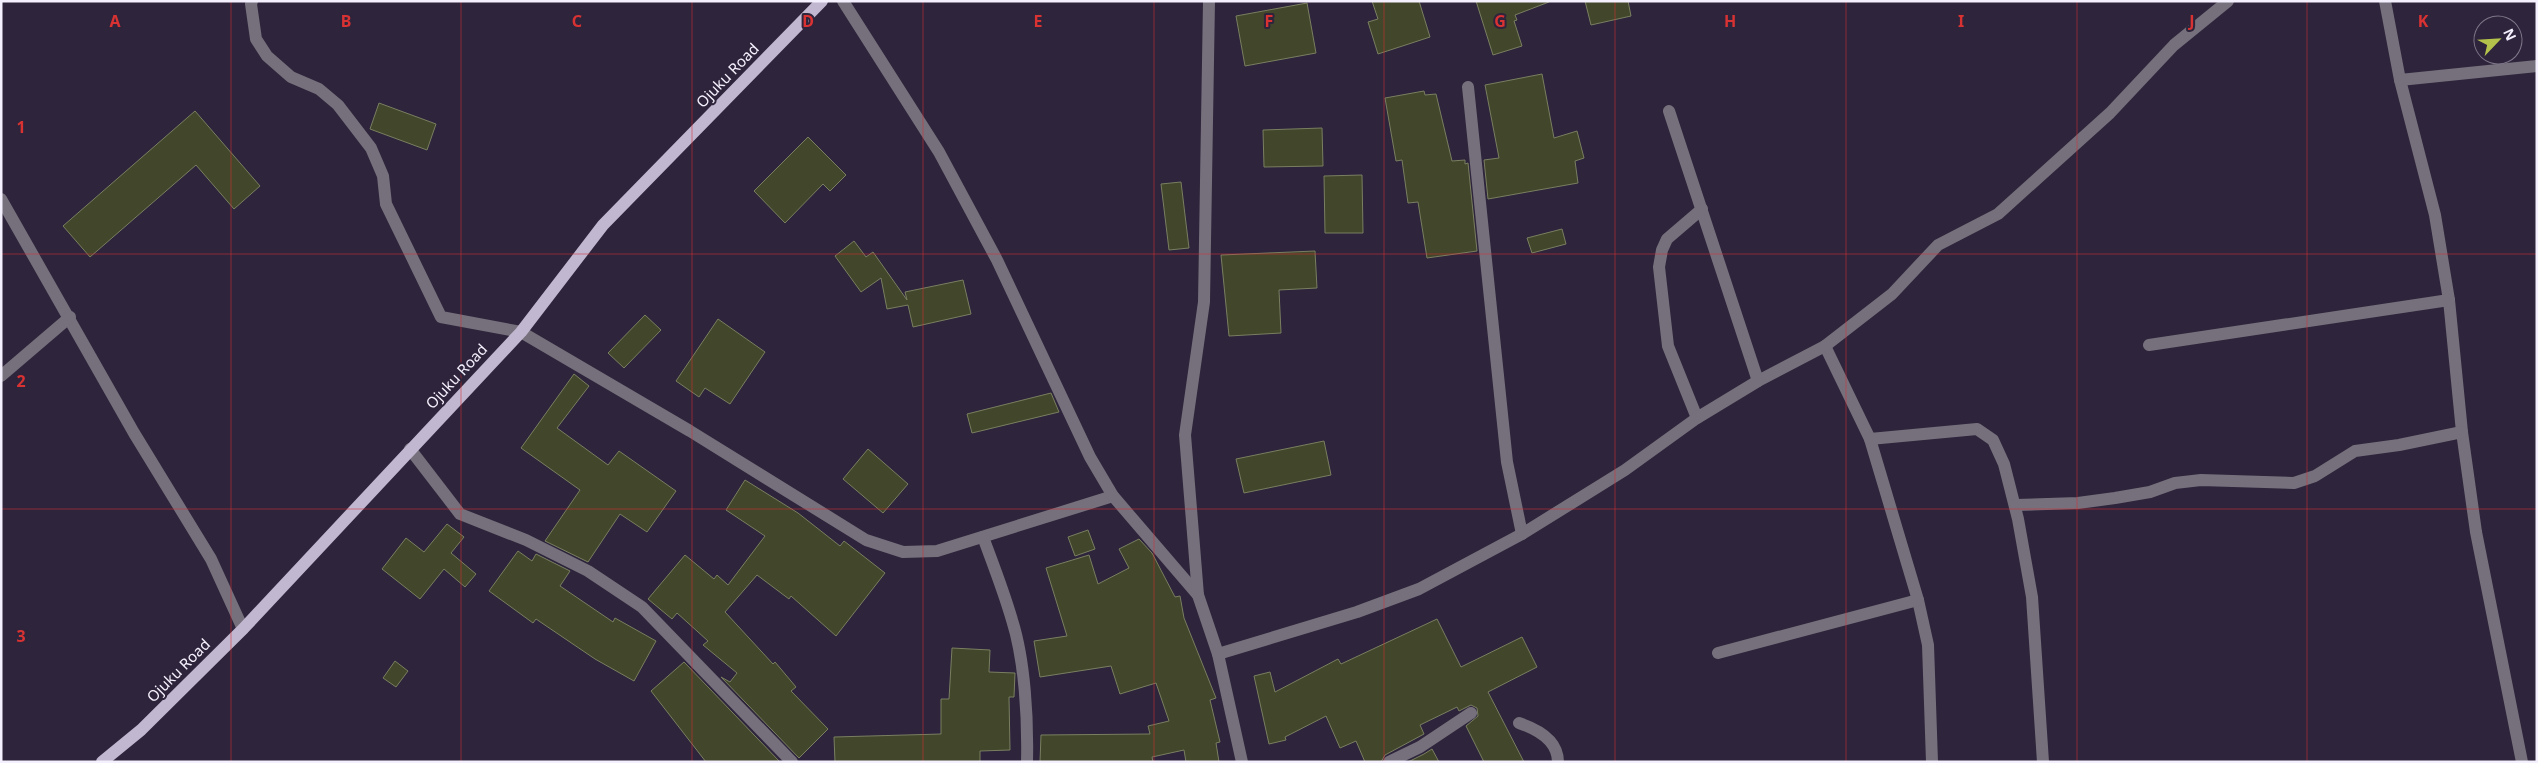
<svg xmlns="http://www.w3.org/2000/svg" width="2538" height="763" viewBox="0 0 2538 763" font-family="'Noto Sans',sans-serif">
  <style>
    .building { fill: #42472b; stroke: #797f61 }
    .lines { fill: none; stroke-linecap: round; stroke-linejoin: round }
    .minor { stroke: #75707c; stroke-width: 12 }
    .major { stroke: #c1b7d0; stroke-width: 12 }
    .grid { fill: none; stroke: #d83233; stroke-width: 1; stroke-opacity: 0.55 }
    .labels { text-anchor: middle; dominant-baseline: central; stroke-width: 4; stroke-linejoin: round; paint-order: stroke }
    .street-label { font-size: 15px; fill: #f5f0fd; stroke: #2e243b }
    .grid-label { font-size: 16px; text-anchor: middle; font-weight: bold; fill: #d83233; stroke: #2e243b; stroke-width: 4; stroke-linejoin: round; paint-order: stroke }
  </style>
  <rect width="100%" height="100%" fill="#2e243b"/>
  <!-- building -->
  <g class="building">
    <path d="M1372,1H1419L1430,37L1378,54L1368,22L1378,19Z"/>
    <path d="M1476,1H1549V2L1515,15L1517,20L1514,21L1522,46L1493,55Z"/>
    <path d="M1585,1H1628L1631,16L1591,25Z"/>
    <path d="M1307,3L1316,53L1245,66L1236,16Z"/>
    <path d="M1542,74L1554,138L1577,131L1584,158L1575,161L1578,183L1488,199L1484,160L1499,158L1485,85Z"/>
    <path d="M1424,91L1425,95L1436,94L1452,161L1465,160V164L1468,163L1477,251L1427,258L1418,202L1408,203L1402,160L1396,161L1385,98Z"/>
    <path d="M379,103L436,124L427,150L370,129Z"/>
    <path d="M195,111L260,186L234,209L196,165L90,257L63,226Z"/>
    <path d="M1322,128L1323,166L1264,167L1263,130Z"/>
    <path d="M808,137L846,175L830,191L823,184L785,223L754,191Z"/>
    <path d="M1362,175L1363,233H1325L1324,176Z"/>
    <path d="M1181,182L1189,248L1169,250L1161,184Z"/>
    <path d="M1562,229L1566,244L1532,253L1527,238Z"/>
    <path d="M854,241L866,257L873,252L907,300L905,292L963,280L971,314L913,327L908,305L887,309L881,278L861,292L835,256Z"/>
    <path d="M1315,251L1317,288L1279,290L1281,333L1229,336L1221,255Z"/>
    <path d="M645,315L661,330L624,368L608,353Z"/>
    <path d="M718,319L765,352L730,404L705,388L699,397L676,381Z"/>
    <path d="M574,374L589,386L557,428L608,465L619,451L676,491L647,532L620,514L588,562L545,541L580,490L521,448Z"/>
    <path d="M1051,393L1059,412L972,433L967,414Z"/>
    <path d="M1324,441L1331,475L1244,493L1236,459Z"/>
    <path d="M868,449L908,484L883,513L843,479Z"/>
    <path d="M745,480L798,513L840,546L844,541L885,573L836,636L791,596L789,599L757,575L725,612L773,664L775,662L796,687L791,691L828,729L799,758L721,677L730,682L737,673L703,645L708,641L677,613L672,619L648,599L685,555L714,579L717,575L728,585L765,536L726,510Z"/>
    <path d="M447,524L464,537L451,553L476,574L465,587L444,569L420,599L382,569L406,538L424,552Z"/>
    <path d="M1088,530L1095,549L1075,556L1068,537Z"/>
    <path d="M1139,539L1152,553L1175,597L1180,596L1184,618L1216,698L1210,700L1220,742L1216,743L1219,762H1186L1184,750L1152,757L1153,762H1040L1041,735L1150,734L1148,726L1169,721L1156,683L1120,694L1111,666L1040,677L1034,641L1067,636L1046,568L1089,555L1098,584L1129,568L1119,549Z"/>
    <path d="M518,551L532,561L536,554L570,571L560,586L613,622L615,618L656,641L634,681L595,659L536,619L533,623L489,591Z"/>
    <path d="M1437,619L1461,667L1522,637L1537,667L1488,692L1524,762H1484L1466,726L1478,716L1477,708L1471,705L1459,711L1457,707L1420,725L1424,734L1385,755L1381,762H1365L1356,741L1340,748L1326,716L1285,737L1286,740L1269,744L1254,676L1270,672L1275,692L1338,659L1341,664Z"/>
    <path d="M952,648L990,650L989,672L1015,673L1014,697H1009L1010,750L980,751V762H835L834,737L941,734V699H949Z"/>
    <path d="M395,661L408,671L396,687L383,678Z"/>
    <path d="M684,662L780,762H706L651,691Z"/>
    <path d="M1432,749L1439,762H1408L1424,754Z"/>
  </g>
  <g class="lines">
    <!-- minor -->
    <g class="minor">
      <path d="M252,1L251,4L256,39L267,56L291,77L319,89L338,105L371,148L383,176L386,204L441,317L521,332L690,431L866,540L903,552L937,551L1113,496"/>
      <path d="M843,1L939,152L997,260L1090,457L1113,496L1198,595L1218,654L1242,762"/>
      <path d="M2385,1L2400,80L2435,215L2449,300L2462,432L2476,532L2522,762"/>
      <path d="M2400,80L2537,66"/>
      <path d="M1468,87L1507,462L1522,534"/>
      <path d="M1669,111L1758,381"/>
      <path d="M1,199L134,433L211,559L243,629"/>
      <path d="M2149,345L2449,300"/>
      <path d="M1825,346L1870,439L1918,600L1928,645L1932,762"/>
      <path d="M1,376L70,317"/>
      <path d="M1697,418L1668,346L1659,267L1662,250L1667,239L1702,209"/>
      <path d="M1870,439L1977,429L1993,440L2004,464L2018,519L2032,597L2043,762"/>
      <path d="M410,449L460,514L526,540L588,571L642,607L792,762"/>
      <path d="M2015,505L2078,503L2115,498L2150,492L2175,483L2201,480L2294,483L2315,476L2355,451L2399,445L2462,432"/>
      <path d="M983,537C993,564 1004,592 1012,620C1025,661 1028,719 1027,762"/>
      <path d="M1198,595L1185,435L1204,302L1209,1"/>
      <path d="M1718,653L1918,600"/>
      <path d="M1218,654L1357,612L1419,589L1522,534L1625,470L1697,418L1758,381L1825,346L1892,294L1938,245L1998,214L2110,113L2174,45L2228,1"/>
      <path d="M1519,723C1537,729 1558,740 1558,762"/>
      <path d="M1389,762L1420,747L1471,713"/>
    </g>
    <!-- major -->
    <path class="major" d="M102,762L141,730L243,629L521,332L603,225L822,1"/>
  </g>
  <!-- grid -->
  <path class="grid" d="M231,1V762M461,1V762M692,1V762M923,1V762M1154,1V762M1384,1V762M1615,1V762M1846,1V762M2077,1V762M2307,1V762M1,254H2537M1,509H2537"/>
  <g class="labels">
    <!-- street labels -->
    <g class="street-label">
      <text transform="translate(727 75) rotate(-46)">Ojuku Road</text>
      <text transform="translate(456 376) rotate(-47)">Ojuku Road</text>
      <text transform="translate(178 670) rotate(-45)">Ojuku Road</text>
    </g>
  </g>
  <g class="grid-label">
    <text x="115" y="27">A</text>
    <text x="346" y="27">B</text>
    <text x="577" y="27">C</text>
    <text x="808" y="27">D</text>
    <text x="1038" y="27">E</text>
    <text x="1269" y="27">F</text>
    <text x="1500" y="27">G</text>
    <text x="1730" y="27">H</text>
    <text x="1961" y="27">I</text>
    <text x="2192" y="27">J</text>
    <text x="2423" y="27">K</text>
    <text x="21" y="133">1</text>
    <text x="21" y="387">2</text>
    <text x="21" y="642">3</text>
  </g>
  <!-- border -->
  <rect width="2538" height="763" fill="none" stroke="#f5f0fd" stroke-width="5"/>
  <!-- north arrow -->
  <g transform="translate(2498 40) rotate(65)"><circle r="24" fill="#2e243b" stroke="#7e7689"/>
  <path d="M0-4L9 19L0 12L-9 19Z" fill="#b3c24b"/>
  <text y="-8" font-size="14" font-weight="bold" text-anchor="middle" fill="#f5f0fd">N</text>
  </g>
</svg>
